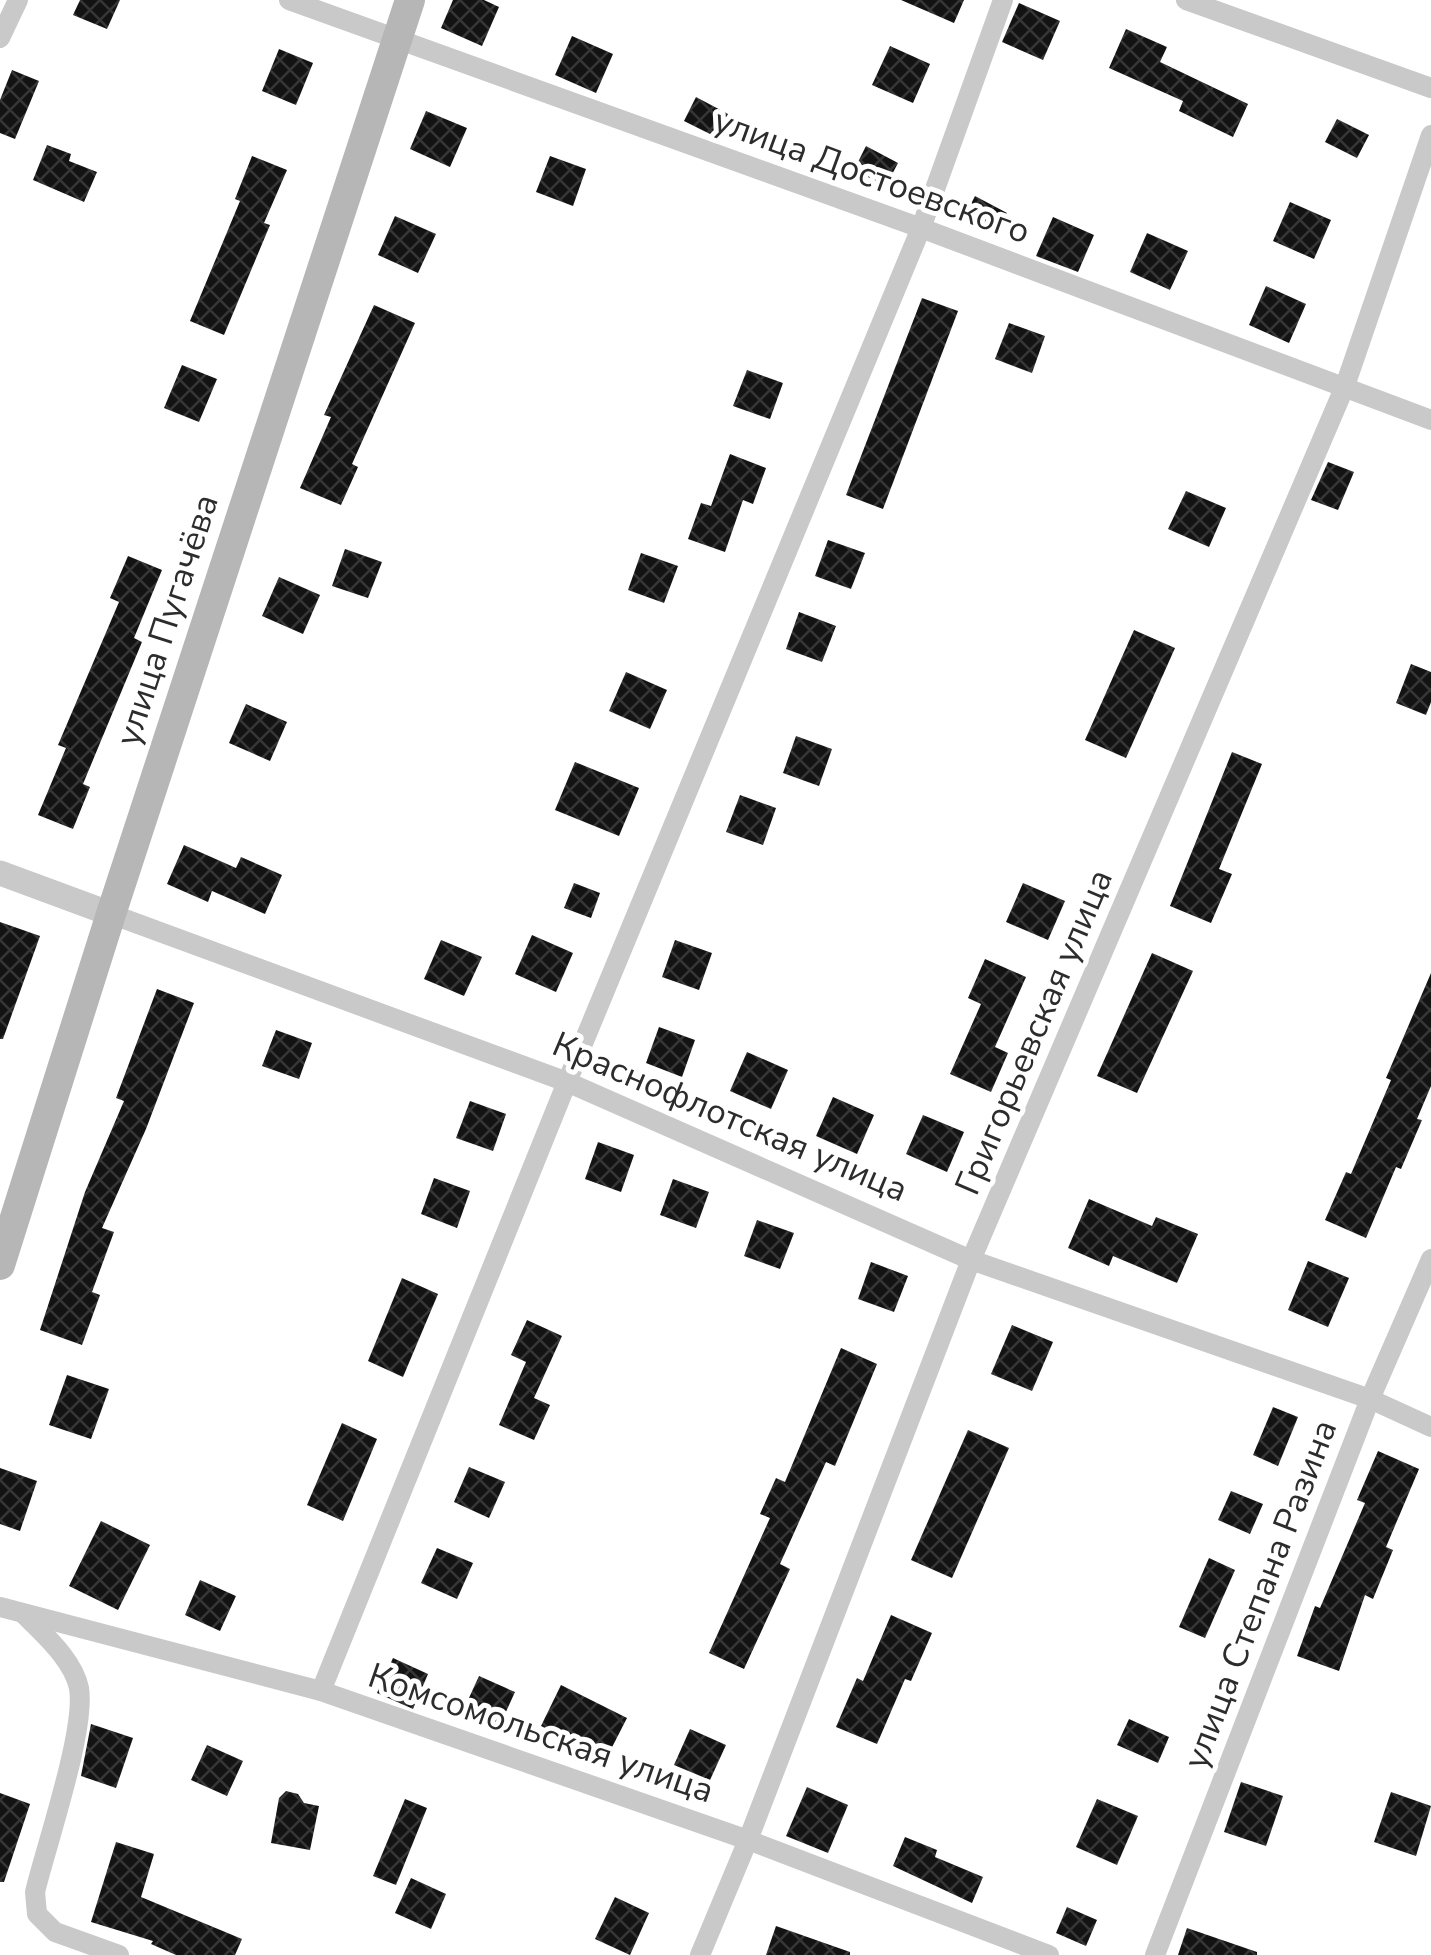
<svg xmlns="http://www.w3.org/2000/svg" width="1431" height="1955" viewBox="0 0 1431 1955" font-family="'Nunito Sans',sans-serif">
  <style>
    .building { fill: url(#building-cross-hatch) }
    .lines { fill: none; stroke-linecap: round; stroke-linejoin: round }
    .minor { stroke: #c9c9c9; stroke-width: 20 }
    .tertiary { stroke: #c9c9c9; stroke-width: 25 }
    .secondary { stroke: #b6b6b6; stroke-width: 30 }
    .labels { text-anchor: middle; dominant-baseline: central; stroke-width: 10; stroke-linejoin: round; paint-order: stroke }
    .street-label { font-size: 35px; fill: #2c2c2c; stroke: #fff }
  </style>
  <defs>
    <pattern id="building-cross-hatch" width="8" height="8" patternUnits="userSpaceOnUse" patternTransform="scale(2.5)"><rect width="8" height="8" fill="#131313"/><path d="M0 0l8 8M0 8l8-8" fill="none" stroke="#363636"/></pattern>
  </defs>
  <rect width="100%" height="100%" fill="#fff"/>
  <!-- building -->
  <g class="building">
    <path d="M80,0H120L107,29L73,15Z"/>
    <path d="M453,0H484L499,7L482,46L441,28Z"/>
    <path d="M901,0H964L954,23Z"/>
    <path d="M1019,3L1060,21L1043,60L1002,42Z"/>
    <path d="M1126,29L1167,47L1160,62L1248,104L1233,137L1179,111L1183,101L1109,68Z"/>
    <path d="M572,36L613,54L596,93L555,75Z"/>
    <path d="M890,46L930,64L913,103L872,85Z"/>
    <path d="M279,49L313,63L296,105L262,91Z"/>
    <path d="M12,70L39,81L15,139L0,133V100Z"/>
    <path d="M696,97L728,114L716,137L684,121Z"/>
    <path d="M426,111L467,128L450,167L410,149Z"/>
    <path d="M1337,119L1369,135L1357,158L1325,142Z"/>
    <path d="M47,145L71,154L69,161L97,172L84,202L33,180Z"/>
    <path d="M866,146L898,163L886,186L854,170Z"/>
    <path d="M252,156L287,170L264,223L270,225L224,335L190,321L240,201L235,199Z"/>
    <path d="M550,156L586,169L573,206L536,192Z"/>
    <path d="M975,196L1007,213L995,236L963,220Z"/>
    <path d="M1290,202L1331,220L1314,259L1273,241Z"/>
    <path d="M395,216L436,234L418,273L378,255Z"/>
    <path d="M1053,217L1094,235L1078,272L1036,256Z"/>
    <path d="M1147,233L1188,251L1170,290L1130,272Z"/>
    <path d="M1266,286L1306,304L1289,343L1249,325Z"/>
    <path d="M922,298L958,311L883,509L846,495Z"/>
    <path d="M374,305L415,323L352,464L358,467L341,505L300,488L331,417L324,415Z"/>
    <path d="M1009,323L1045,336L1032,373L995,359Z"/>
    <path d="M182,365L217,379L199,422L164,408Z"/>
    <path d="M747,370L783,383L770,419L733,406Z"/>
    <path d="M730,454L766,468L753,504L743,500L725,552L688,539L701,503L711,506Z"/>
    <path d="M1328,462L1354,472L1338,510L1311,500Z"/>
    <path d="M1186,491L1226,508L1209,547L1168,529Z"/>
    <path d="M828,540L865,553L851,589L815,576Z"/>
    <path d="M345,549L382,562L368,598L332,586Z"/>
    <path d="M641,553L678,566L664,603L628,590Z"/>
    <path d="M128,556L162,570L134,638L142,642L83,784L90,787L73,829L38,815L66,748L58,745L119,602L110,598Z"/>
    <path d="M279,577L320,595L303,634L262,616Z"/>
    <path d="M799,612L836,626L822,662L786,649Z"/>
    <path d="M1134,630L1175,648L1126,758L1085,740Z"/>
    <path d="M1411,664L1431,672V702L1426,715L1396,703Z"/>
    <path d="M626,672L667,690L650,729L609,711Z"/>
    <path d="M246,704L287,722L270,761L229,743Z"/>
    <path d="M796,736L832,749L819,786L783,773Z"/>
    <path d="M1232,752L1262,764L1219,869L1232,874L1211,923L1170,906Z"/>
    <path d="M575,762L639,788L619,836L555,810Z"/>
    <path d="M740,795L776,808L763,845L726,832Z"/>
    <path d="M184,845L236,868L241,857L282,875L265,914L212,891L208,902L167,884Z"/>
    <path d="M574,883L600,893L591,918L564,908Z"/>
    <path d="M1023,883L1065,901L1048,940L1006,922Z"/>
    <path d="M0,922L40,936L3,1039H0Z"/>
    <path d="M532,935L573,953L556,992L515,974Z"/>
    <path d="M441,940L482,957L464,996L424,979Z"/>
    <path d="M675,940L712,953L699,990L662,977Z"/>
    <path d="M1152,953L1193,971L1137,1093L1097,1076Z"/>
    <path d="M985,959L1026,977L995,1047L1008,1053L991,1092L950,1074L981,1004L968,998Z"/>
    <path d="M1431,973V1086L1417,1119L1422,1120L1401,1169L1396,1167L1366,1238L1325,1220L1346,1172L1351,1174L1391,1080L1386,1078Z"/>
    <path d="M157,989L194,1003L146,1129L102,1228L114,1232L92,1292L100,1295L82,1345L40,1330L85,1192L124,1101L116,1098Z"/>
    <path d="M659,1027L695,1040L682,1077L646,1063Z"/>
    <path d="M276,1030L312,1043L299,1079L262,1066Z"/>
    <path d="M747,1052L788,1070L771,1109L730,1091Z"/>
    <path d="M833,1097L874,1115L857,1154L816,1136Z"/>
    <path d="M470,1101L506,1114L493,1151L456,1138Z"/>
    <path d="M923,1115L964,1132L947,1172L906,1154Z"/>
    <path d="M598,1142L634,1155L621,1192L585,1179Z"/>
    <path d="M434,1178L470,1191L457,1228L421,1214Z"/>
    <path d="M673,1179L709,1192L696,1228L660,1215Z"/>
    <path d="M1089,1199L1152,1226L1156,1217L1198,1234L1177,1283L1113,1256L1109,1266L1068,1248Z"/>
    <path d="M757,1220L794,1233L780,1269L744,1256Z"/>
    <path d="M1308,1261L1349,1278L1328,1327L1288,1310Z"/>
    <path d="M871,1262L908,1276L894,1312L858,1299Z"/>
    <path d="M402,1278L438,1294L403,1377L368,1361Z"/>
    <path d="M527,1320L562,1336L534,1398L550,1405L534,1440L499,1425L526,1362L511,1355Z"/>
    <path d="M1012,1325L1053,1342L1032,1391L991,1374Z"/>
    <path d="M841,1348L877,1364L835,1466L826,1462L780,1564L790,1569L744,1669L709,1653L770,1518L760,1514L776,1478L785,1482Z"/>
    <path d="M67,1375L109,1389L91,1439L49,1425Z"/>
    <path d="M1273,1407L1298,1417L1278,1466L1253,1455Z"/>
    <path d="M342,1423L377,1439L343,1521L307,1505Z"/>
    <path d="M968,1430L1009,1448L952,1578L911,1560Z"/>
    <path d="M1378,1451L1419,1469L1386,1547L1393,1550L1373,1599L1365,1595L1339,1671L1297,1656L1315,1606L1320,1608L1365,1503L1357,1500Z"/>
    <path d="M469,1467L505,1482L489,1518L454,1502Z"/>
    <path d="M0,1468L37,1481L20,1531L0,1524Z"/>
    <path d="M1231,1491L1263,1504L1250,1534L1218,1520Z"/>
    <path d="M101,1521L150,1545L118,1610L69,1586Z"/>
    <path d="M437,1548L473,1563L457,1599L421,1583Z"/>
    <path d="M1209,1558L1235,1570L1205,1638L1179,1627Z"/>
    <path d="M200,1580L236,1596L220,1631L185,1615Z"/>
    <path d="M891,1615L932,1633L911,1681L905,1679L877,1744L836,1727L857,1678L863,1681Z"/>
    <path d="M393,1658L428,1674L413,1709L377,1693Z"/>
    <path d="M479,1676L515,1692L499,1727L463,1711Z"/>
    <path d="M561,1685L627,1718L606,1759L541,1726Z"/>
    <path d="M1129,1719L1169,1737L1158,1763L1117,1745Z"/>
    <path d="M91,1724L133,1738L116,1788L81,1776Z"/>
    <path d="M690,1729L726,1745L710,1780L674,1765Z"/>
    <path d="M207,1745L243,1761L227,1796L191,1780Z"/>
    <path d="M1241,1782L1283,1796L1266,1846L1224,1832Z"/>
    <path d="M807,1787L848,1805L828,1853L786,1836Z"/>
    <path d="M286,1791L298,1794L304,1803L319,1806L310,1850L271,1843L279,1798Z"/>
    <path d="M1391,1792L1431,1806L1416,1856L1374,1842Z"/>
    <path d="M0,1793L30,1804L4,1882H0Z"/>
    <path d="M405,1799L427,1808L396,1885L373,1876Z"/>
    <path d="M1097,1799L1138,1816L1117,1865L1076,1847Z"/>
    <path d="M905,1837L937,1850L935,1857L983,1877L972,1903L893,1866Z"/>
    <path d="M116,1842L154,1854L141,1897L242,1939L235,1955H176L151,1944L153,1941L91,1922Z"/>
    <path d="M411,1878L446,1894L431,1929L395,1913Z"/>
    <path d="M615,1897L649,1913L630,1955L595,1939Z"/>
    <path d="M1067,1907L1097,1920L1086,1946L1056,1933Z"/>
    <path d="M776,1926L850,1952V1955H766Z"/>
    <path d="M1187,1928L1257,1952V1955H1178Z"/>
  </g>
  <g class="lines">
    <!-- minor -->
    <g class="minor">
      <path d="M289,0L921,228L1431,420"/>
      <path d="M1186,0L1431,88"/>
      <path d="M0,38L18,0"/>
      <path d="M111,914L567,1082L971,1260L1370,1399L1431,1427"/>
      <path d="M0,1607L321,1691L748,1840L1049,1955"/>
      <path d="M24,1614C43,1634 73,1659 79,1688C86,1730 46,1846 35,1892L37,1914L55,1932L119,1955"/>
      <path d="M321,1691L567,1082L921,228L1003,0"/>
      <path d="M700,1955L748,1840L971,1260L1345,386L1431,135"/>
      <path d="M1155,1955L1370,1399L1431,1259"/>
    </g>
    <!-- tertiary -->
    <path class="tertiary" d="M0,873L111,914"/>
    <!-- secondary -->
    <path class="secondary" d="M0,1265L111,914L410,0"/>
  </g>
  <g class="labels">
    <!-- street labels -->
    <g class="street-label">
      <text transform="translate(872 176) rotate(20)">улица Достоевского</text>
      <text transform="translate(167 620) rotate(-72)">улица Пугачёва</text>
      <text transform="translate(1034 1032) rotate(-67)">Григорьевская улица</text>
      <text transform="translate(730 1117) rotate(23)">Краснофлотская улица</text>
      <text transform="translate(1260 1594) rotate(-69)">улица Степана Разина</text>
      <text transform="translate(541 1733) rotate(19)">Комсомольская улица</text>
    </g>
  </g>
</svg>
